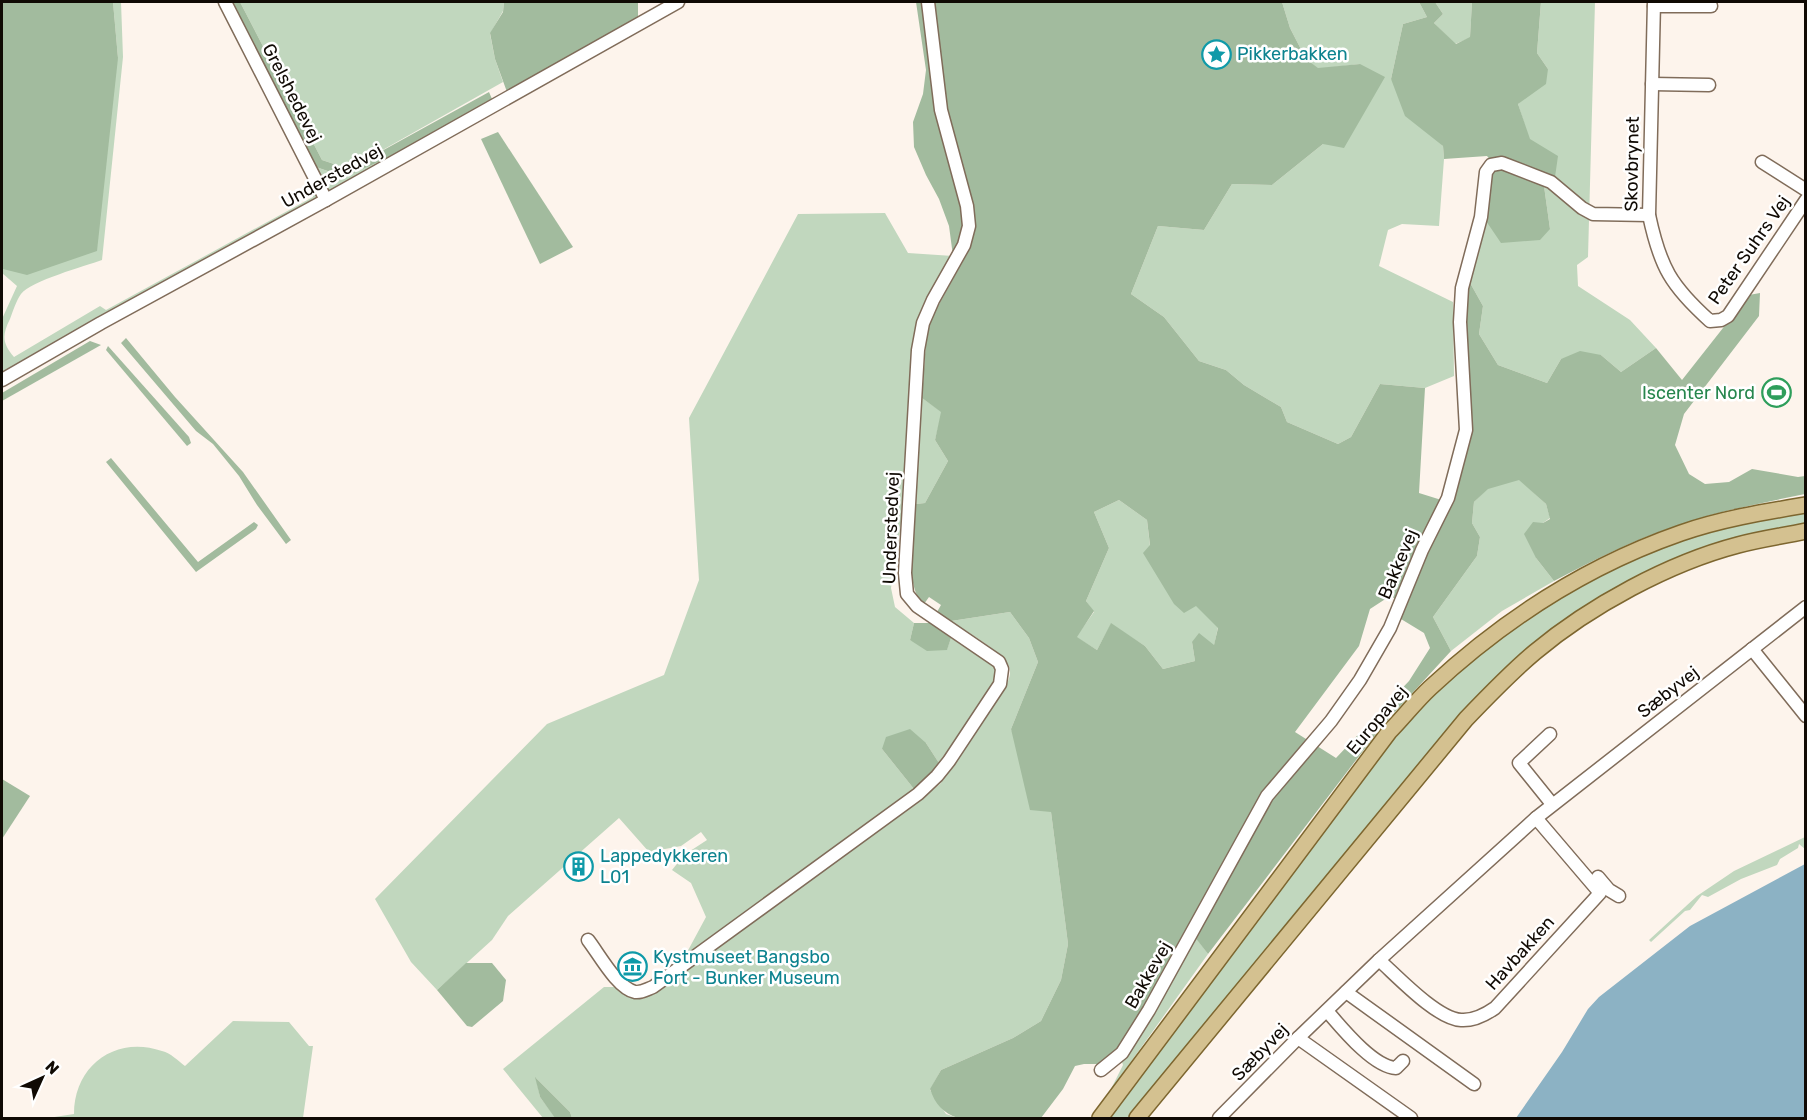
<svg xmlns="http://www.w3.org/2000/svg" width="1807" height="1120" viewBox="0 0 1807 1120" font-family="Rubik,sans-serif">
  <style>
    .green { fill: #c1d7be }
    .forest { fill: #a2bb9e; fill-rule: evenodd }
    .water { fill: #8cb2c4 }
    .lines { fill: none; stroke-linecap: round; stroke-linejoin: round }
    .minor-casing { stroke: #806c5a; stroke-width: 15 }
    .major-casing { stroke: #7d662f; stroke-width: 18 }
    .minor { stroke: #fff; stroke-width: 12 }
    .major { stroke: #d4c190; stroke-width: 15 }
    .labels { text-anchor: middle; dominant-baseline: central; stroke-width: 5; stroke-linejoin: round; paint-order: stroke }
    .culture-label { font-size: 18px; fill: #0d838f; stroke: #fff; text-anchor: start }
    .street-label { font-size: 18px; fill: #100a04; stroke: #fff }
    .leisure-label { font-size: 18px; fill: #27864d; stroke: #fff; text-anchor: end }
  </style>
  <rect width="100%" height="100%" fill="#fdf4ec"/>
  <!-- green -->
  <g class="green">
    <path d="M113,2H121L123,57L102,260C85,266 31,281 21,294C16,301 13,311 10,319C2,335 2,343 14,357L100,306L106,310L313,197V188L217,2H231L316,167L345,177L392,156L2,374V319L17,286L2,273V266L3,269L118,58Z"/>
    <path d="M240,2H504L503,11L490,34L495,59L503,82L349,169L322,160Z"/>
    <path d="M1282,2H1419L1427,17L1403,24L1391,79L1443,146L1444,159L1439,226L1402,224L1388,230L1379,266L1453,302L1454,376L1425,388L1380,384L1351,437L1338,444L1287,422L1281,407L1244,385L1226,370L1199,361L1164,317L1131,294L1158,226L1204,230L1232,184L1272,185L1323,144L1360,64L1318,69L1306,59L1290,28Z"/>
    <path d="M1435,2H1472L1470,38L1455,44L1434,23L1443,14Z"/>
    <path d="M1541,2H1595L1588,257L1577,265L1578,286L1630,320L1656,348L1621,372L1601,355L1561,359L1547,383L1498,365L1479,334L1483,306L1469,281L1484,218L1550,229L1544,186L1518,104L1548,69L1537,53Z"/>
    <path d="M885,213L908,253L953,256L913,349L901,523L891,588L895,607L914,623L910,640L947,649L951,638L994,667L997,675L994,683L939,763L926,743L882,749L914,789L685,956L706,917L691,883L672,870L684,855L707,840L701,832L681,846L649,852L619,818L508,916L492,940L437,990L411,962L375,899L547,724L664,675L699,580L689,418L798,214Z"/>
    <path d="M922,398L942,412L935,440L948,461L925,503L916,504Z"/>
    <path d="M1519,479L1546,504L1550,518L1543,523L1536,558L1554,581L1502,611L1451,651L1433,617L1477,556L1480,537L1472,523L1474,502L1488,488Z"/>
    <path d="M1119,500L1147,520L1150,546L1196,605L1218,627L1214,646L1192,642L1195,661L1163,669L1145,646L1111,624L1097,650L1076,637L1094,612L1086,601L1109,548L1094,512Z"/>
    <path d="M1805,512V526L1718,545L1539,641L1233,991L1128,1118H1108L1400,729L1433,694L1508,630L1598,575L1678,541L1721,528Z"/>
    <path d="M1010,612L1029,638L1038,662L1011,729L1051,812L1068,944L1061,980L1041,1021L1013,1038L941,1070L930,1090L946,1114L958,1118H572L570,1112L536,1078L540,1097L555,1117V1118H543L503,1069L604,987H615L635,998L643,999L657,990L920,800L940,784L954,765L1004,689C1008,681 1012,675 1009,666C1004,653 964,630 951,621Z"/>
    <path d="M1805,837V849L1799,844L1798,848L1780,859L1777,865L1741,879L1708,897L1702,895L1690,910L1685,911L1651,942L1649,940L1697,896L1734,871Z"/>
    <path d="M1191,931L1208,954L1110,1091L1123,1065L1118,1050Z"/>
    <path d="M233,1021L289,1022L309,1046H313L303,1118H48L74,1114C74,1065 116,1035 162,1051C171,1053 178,1061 185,1066Z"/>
  </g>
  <!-- forest -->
  <g class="forest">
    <path d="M2,2H113L118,58L97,251L27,275L3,269L2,266Z"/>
    <path d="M231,2H240L322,160L349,169L489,92L492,99L392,156L345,177L316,167Z"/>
    <path d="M504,2H638V17L507,92L495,59L490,33L503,12Z"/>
    <path d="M916,2H1282L1290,28L1306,59L1318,68L1360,64L1385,77L1344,148L1323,144L1272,185L1232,184L1204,230L1158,226L1131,294L1164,317L1199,361L1226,370L1244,385L1281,407L1287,422L1338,444L1351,437L1380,384L1425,388L1419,493L1451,503L1472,429L1463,321L1469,281L1483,306L1479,334L1498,365L1547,383L1561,359L1580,351L1601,355L1621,372L1656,348L1682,380L1749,295L1760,293L1759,316L1684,414L1675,445L1689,474L1705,484L1729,482L1752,469L1798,477L1805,476V494C1762,503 1718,511 1676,526C1633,540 1594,560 1554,581L1536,558L1524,534L1533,522L1543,523L1550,519L1546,504L1519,480L1488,489L1474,502L1472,523L1480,537L1477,556L1433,617L1451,651L1382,726L1208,954L1191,932L1118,1050L1101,1064H1084L1075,1066L1063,1089L1041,1118H958C943,1113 935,1104 930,1089L941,1070L1013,1038L1041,1021L1061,980L1068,944L1051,812L1030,810L1011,729L1038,662L1029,638L1010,612L951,621L937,612L941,605L929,597L924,604C903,588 914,528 916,504L925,503L948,461L935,440L941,412L922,398L927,326L968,252L953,256L949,226L939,199L926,175L914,147L913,122L923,94L926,70ZM1119,500L1147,520L1150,545L1143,553L1174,604L1184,613L1196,606L1218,628L1214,645L1199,633L1192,642L1195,661L1163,669L1145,646L1111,623L1097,650L1077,637L1094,611L1086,601L1109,548L1094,512ZM1390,596L1398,600L1401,619L1424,633L1430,648L1409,681L1336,758L1295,732L1359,646L1370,609Z"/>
    <path d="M1419,2H1435L1443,14L1434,23L1456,44L1470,37L1472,2H1541L1537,53L1548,69L1546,84L1518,104L1530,139L1558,156L1555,177L1544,186L1550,229L1540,240L1501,243L1484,218L1488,177L1496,167L1487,156L1444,159L1443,146L1405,116L1391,79L1403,24L1427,17Z"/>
    <path d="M498,132L573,247L540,264L481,139Z"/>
    <path d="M126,338L175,397L243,472L291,540L286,544L257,505L239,476L213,444L196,431L121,343Z"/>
    <path d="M90,341L101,345L2,401V393Z"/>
    <path d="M108,346L189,437L191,443L187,446L106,350Z"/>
    <path d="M111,458L198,562L254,522L258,525L256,529L196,572L106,462Z"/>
    <path d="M914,623H931L951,638L947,650L927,651L910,640Z"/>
    <path d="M910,729L926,743L939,763L932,773L914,789L882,749L886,737Z"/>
    <path d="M2,779L30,796L2,839Z"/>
    <path d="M466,963H492L506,980L503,1001L472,1027L467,1026L437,990Z"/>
    <path d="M535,1077L570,1112L572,1118H555L540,1097Z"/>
  </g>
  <!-- water -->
  <path class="water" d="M1805,864V1118H1516L1562,1052L1588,1009L1599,997L1690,926Z"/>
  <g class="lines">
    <defs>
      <g id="minor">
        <path d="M225,2L326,200"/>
        <path d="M1654,2L1649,215C1660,267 1671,286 1710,321L1721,320L1728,316L1806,200"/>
        <path d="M1654,6H1711"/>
        <path d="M1652,84L1709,85"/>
        <path d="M1762,162L1806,190"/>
        <path d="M2,380L101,323L326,200L678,2"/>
        <path d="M1752,649L1806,716"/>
        <path d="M1550,734L1519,763L1552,804"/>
        <path d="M1598,877L1609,890L1619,896"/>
        <path d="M588,940C599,954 617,988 635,992C642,993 647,989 653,987L918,794L937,776L949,761L1000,684L1002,669L999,662L917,606L907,594L905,573L918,350L923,323L933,300L964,245L969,226L967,206L941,110L928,2"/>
        <path d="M1379,960C1397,976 1437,1019 1461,1020C1474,1021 1485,1015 1495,1008L1600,893L1536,818"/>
        <path d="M1346,992L1474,1084"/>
        <path d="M1327,1011C1341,1027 1373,1067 1396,1068L1403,1061"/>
        <path d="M1298,1038L1411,1118"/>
        <path d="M1101,1070L1122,1053L1149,1010L1267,796L1331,721L1360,680L1390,628L1422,550L1448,498L1466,430L1460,322L1462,288L1481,217L1486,172L1491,165L1502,163L1551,182L1582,208L1593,214L1649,215"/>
        <path d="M1219,1118L1298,1038L1379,960L1536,818L1806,607"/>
      </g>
      <g id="major">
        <path d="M1100,1118L1389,732C1403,718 1415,702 1430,688C1503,620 1586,566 1681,533C1721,519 1764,512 1806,505"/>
        <path d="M1137,1118L1466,719C1488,696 1511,672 1535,652C1590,606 1669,563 1738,545C1760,539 1783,536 1806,531"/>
      </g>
    </defs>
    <!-- minor casing -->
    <use href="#minor" class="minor-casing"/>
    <!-- major casing -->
    <use href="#major" class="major-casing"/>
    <!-- minor -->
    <use href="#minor" class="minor"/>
    <!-- major -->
    <use href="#major" class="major"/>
  </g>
  <!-- icons -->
  <defs>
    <symbol id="sight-ring" viewBox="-11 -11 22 22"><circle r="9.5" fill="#fff" stroke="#0f9aa8" stroke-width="1.5"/><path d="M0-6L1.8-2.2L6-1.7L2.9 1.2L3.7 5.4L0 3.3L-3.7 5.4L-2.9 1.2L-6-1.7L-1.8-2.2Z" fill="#0f9aa8"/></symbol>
    <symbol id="stadium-ring" viewBox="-11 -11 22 22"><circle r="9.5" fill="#fff" stroke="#2e9e5b" stroke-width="1.5"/><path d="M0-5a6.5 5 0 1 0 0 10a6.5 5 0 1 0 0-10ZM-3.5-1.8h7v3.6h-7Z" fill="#2e9e5b"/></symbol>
    <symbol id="building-ring" viewBox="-11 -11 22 22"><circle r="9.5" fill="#fff" stroke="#0f9aa8" stroke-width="1.5"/><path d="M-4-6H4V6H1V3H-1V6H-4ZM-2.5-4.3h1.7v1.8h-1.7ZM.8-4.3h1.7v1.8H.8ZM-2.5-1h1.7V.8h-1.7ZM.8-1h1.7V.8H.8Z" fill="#0f9aa8"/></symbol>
    <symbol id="museum-ring" viewBox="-11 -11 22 22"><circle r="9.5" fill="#fff" stroke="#0f9aa8" stroke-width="1.5"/><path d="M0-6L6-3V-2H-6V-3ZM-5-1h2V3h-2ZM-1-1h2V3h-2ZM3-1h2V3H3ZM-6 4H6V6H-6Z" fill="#0f9aa8"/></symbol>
  </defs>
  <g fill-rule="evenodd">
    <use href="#sight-ring" x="1200" y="38" width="33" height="33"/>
    <use href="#stadium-ring" x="1760" y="376" width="33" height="33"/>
    <use href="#building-ring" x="562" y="850" width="33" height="33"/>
    <use href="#museum-ring" x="616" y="950" width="33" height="33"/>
  </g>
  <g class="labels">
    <!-- culture labels -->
    <g class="culture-label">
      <text x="1237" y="54">Pikkerbakken</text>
      <text x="600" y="856">Lappedykkeren<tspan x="600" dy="21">L01</tspan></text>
      <text x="653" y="957">Kystmuseet Bangsbo<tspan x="653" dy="21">Fort - Bunker Museum</tspan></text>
    </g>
    <!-- street labels -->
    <g class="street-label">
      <text transform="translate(292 93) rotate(63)">Grelshedevej</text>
      <text transform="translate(1632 164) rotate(-89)">Skovbrynet</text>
      <text transform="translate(332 176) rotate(-29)">Understedvej</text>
      <text transform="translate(1749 250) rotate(-55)">Peter Suhrs Vej</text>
      <text transform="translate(891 528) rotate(-88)">Understedvej</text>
      <text transform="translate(1398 564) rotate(-67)">Bakkevej</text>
      <text transform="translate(1668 692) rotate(-38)">Sæbyvej</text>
      <text transform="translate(1377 720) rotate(-50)">Europavej</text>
      <text transform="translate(1520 953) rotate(-48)">Havbakken</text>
      <text transform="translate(1148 975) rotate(-60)">Bakkevej</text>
      <text transform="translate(1260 1052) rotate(-46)">Sæbyvej</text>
    </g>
    <!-- leisure labels -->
    <g class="leisure-label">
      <text x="1755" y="393">Iscenter Nord</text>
    </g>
  </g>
  <!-- border -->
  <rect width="1807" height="1120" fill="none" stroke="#100a04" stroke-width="6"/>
  <!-- north arrow -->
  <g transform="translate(42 1078) rotate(45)" stroke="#ffffff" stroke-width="4.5" paint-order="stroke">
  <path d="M0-4.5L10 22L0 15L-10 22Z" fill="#100a04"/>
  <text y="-9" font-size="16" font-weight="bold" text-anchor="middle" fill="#100a04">N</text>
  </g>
</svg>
